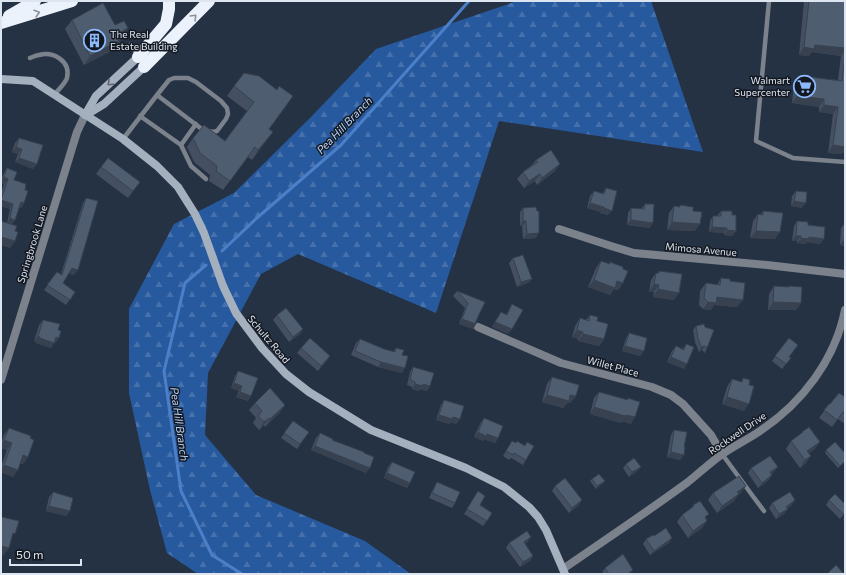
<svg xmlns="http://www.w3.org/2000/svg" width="846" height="575" viewBox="0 0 846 575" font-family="Commissioner,sans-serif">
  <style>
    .forest { fill: url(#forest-firs) }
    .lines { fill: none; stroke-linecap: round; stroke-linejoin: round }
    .stream { stroke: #4b7fc8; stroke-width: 3 }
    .lane { stroke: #7b828b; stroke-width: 4.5 }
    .street { stroke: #7b828b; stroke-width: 8 }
    .secondary { stroke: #a5b0bf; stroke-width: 8 }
    .highway { stroke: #ecf2fc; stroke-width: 12 }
    .wall { fill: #445061 }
    .shaded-wall { fill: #37414f }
    .building { fill: #4f5d71; stroke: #37414f }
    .oneway { stroke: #8b9099 }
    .oneway2 { stroke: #5c6470 }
    .labels { text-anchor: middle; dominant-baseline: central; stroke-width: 3; stroke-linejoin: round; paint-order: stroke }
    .poi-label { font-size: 10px; fill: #dde5f1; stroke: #141921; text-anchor: start }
    .street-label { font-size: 10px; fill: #dde5f1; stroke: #141921 }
    .water-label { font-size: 11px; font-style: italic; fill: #b6d1f8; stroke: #141921 }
  </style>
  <defs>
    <pattern id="forest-firs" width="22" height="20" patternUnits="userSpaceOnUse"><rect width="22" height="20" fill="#27599e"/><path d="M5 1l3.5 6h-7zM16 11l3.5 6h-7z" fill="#4671ac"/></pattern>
  </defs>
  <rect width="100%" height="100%" fill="#253244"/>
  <!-- forest -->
  <path class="forest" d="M517,1H651L703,152L499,121L436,313L298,254L261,274L208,373L205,435L256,495L365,541L411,574H198L167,553L150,490L129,393V309L174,224L234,193L311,117L376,49Z"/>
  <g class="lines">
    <!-- stream -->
    <g class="stream">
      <path d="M222,251L258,217L341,145L469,1"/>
      <path d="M206,265L185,283L164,371L181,491L212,555L242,574"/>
    </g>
    <!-- lane -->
    <g class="lane">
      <path d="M769,1L756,141L793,158L845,162"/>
      <path d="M131,44L138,57"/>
      <path d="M30,58C33,57 36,55 39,55C53,51 71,61 67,78C65,84 58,90 54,95"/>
      <path d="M140,116L181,145L196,124"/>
      <path d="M123,139L157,95L169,80L174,78H188L196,82L221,101L227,108L228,114L226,119L217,131L213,132L203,130L157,95"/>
      <path d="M181,145L191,166L206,179"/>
      <path d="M722,454L752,495L764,511"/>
    </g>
    <!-- street -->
    <g class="street">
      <path d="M559,229L611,246L634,253L767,265L845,274"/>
      <path d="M478,327L561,363L652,387L671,395L683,404L711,435L722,454"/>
      <path d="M1,380L77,132L85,115"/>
      <path d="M563,569C605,540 647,512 688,482C699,473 710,463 721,455C733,446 747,440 760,431C802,403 835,360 845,310"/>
    </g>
    <!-- secondary -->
    <g class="secondary">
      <path d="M1,79L33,81L123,139L157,166L178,187L195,214L204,233L223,286L236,313L262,348L286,374L309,392L371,430L466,468L504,487L529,507L538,517L546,530L565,574"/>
      <path d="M85,115L96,96L138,57"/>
      <path d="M86,115L104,104L144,67"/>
    </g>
    <!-- highway -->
    <g class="highway">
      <path d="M9,16L35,1"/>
      <path d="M1,23L72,1"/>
      <path d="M138,57L166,24L169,9V1"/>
      <path d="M144,67L209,1"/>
    </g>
  </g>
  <!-- wall -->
  <g class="wall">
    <path d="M804,1H845V151L841,154L828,153L833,114L819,112V107L792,103L794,83L800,76L838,80L841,56L812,52L809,56L799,55Z"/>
    <path d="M72,20L115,25L128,28L121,38L122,39L115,49L84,65L65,29Z"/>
    <path d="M234,86L287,105L269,129L273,132L266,141L252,160L248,157L223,190L209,181L210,175L194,162L187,147L193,138L225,141L247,111L227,96Z"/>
    <path d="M19,138L37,164L33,169L15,162L18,154L12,152L15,143Z"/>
    <path d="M536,160L560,164L555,171L537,185L535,181L524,188L517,179L523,172L533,164Z"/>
    <path d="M101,167L140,182L128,198L96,174Z"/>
    <path d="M7,168L14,180L25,190L24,203L21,208L19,207L15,220L12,224L15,231V241L10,248L1,245V221L7,223L10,209L1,206V194L4,184L1,183V180L4,173Z"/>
    <path d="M606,188L608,215L600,213L601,212L587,208L590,196L594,191L602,194Z"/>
    <path d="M796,191L802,208L791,206L792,196Z"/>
    <path d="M86,198L74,275L69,273L63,283L75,292L66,305L44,290L57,272L61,274L83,203Z"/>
    <path d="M645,204L650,228L627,225L628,213L631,208L641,209Z"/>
    <path d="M680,205L693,211L695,231L667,230L669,213L674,206L679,207Z"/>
    <path d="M523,208L536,238L523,239L522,226H520V212Z"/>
    <path d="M721,211L732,215L736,231L732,236L724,235V233L709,232L710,221L713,216H717Z"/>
    <path d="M763,211L775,239L750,238L753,221L758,214H761Z"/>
    <path d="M797,221L808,225L824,239L820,244L807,242L806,244L797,243V241H792L794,226Z"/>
    <path d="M845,223V246L840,245L841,228Z"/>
    <path d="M513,258L532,279L528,283L517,287L509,263Z"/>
    <path d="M601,261L609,264L610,262L623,269V283L618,290L614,289L610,295L588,287L596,268Z"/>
    <path d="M659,271L674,300L653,297L654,292H649L651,280L656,273H658Z"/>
    <path d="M721,278L730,281L737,307L714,305L711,310L703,309L699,305L700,291L706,283L717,285Z"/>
    <path d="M774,286L788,287L789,286L801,303L796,310H768L769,294Z"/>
    <path d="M457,291L485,302L476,321V324L473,329L459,324L465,308L453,296Z"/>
    <path d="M512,304V329L508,334L492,327L501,312L506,315Z"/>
    <path d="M277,315L303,329L300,334L289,342L273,320Z"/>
    <path d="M590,315L597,321L604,339L599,346L578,341V339L572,337L575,326L580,318L586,320Z"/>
    <path d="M43,320L58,330L56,343H54L51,348L36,343L37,342L34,341L39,325Z"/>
    <path d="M696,326L707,348L705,353L702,350L699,352L695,342L693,330Z"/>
    <path d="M629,333L644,351L640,356L622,351L626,338Z"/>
    <path d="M789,338L790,357L791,358L782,369L772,361Z"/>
    <path d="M360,339L384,349L393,352L396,348L402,355V373L378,367L351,355L356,343Z"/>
    <path d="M686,344L684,369L667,362L672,351L676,346L683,349Z"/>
    <path d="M301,348L330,356L318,371L297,353Z"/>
    <path d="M413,367L430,386L427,391L420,389L419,391L412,389V387L407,385L410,372Z"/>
    <path d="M238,371L248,401L236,397L239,391L231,388L235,376Z"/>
    <path d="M552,377L576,396L570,403H567L563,408L542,402L547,384Z"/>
    <path d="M743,378L744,411L722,404L727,387L732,379L741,382Z"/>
    <path d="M599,392L627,400L628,398L631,424L622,421L621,423L590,414L594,398Z"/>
    <path d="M845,397V424L838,419L832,427L819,418L829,404H830Z"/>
    <path d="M444,400L460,419L456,424L451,422L449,424L436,420L441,405Z"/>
    <path d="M255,403L285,405L280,412L265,427L264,425L259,430L253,423L256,418L249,410Z"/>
    <path d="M484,418L498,438L495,443L484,439L483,441L474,437L481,422Z"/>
    <path d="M293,421L309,432L297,449L281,438Z"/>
    <path d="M9,428L30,438L28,457L23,464L20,463L13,477L1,472V467L7,450L1,448V443L4,435Z"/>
    <path d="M674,430L684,455L680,460L667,457L671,435Z"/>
    <path d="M802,432L815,449L809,453L806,463L800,468L786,449L791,441L800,435Z"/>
    <path d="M320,433L332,440L364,453L366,473L311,450L316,438Z"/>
    <path d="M512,441L516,443L525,445L527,442L526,460L523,465L511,458L509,460L503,456Z"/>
    <path d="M826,450L845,453V462L838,468L825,453Z"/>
    <path d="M392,462L410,483L407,488L384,478L388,467Z"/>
    <path d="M626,464L641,467L637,471L629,477L623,468Z"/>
    <path d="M751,468L774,472L771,474L769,480L758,488L748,473Z"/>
    <path d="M592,479L605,481L603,483L596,489L590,481Z"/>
    <path d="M437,482L455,503L452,508L429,498L434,487Z"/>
    <path d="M555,486L579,505L569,513L552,491Z"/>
    <path d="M53,492L70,511L66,516L46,511L49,497Z"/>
    <path d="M713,493H741L738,495L734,501L717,513L708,500Z"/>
    <path d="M475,496L480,505L492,513L483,526L464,514Z"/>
    <path d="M829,500L845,513L840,519L826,505Z"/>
    <path d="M772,503L792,505L787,509L784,514L776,519L769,508Z"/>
    <path d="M693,505L707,521L702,528L688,538L677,522L682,515L692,508Z"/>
    <path d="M845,517V522L843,520Z"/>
    <path d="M654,536L672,538L669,543L650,555L643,544L646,539Z"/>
    <path d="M528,542L525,543L533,556L530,561L520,567L506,548L509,543Z"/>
    <path d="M605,568L630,574H603L602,573Z"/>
  </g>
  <!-- shaded-wall -->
  <g class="shaded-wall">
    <path d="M128,28L121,38L119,33Z"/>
    <path d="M122,39L115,49L84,65L90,56Z"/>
    <path d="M815,45L845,48V50L841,56L812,52L809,56L799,55L804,47Z"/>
    <path d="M797,96L824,99L819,107L792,103Z"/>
    <path d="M824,105L838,107L833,114L819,112Z"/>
    <path d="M273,132L266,141L252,160L258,150Z"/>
    <path d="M833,145L845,147V151L841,154L828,153Z"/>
    <path d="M16,147L22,149L18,154L12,152Z"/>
    <path d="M19,158L37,164L33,169L15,162Z"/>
    <path d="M560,164L555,171L537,185L542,178Z"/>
    <path d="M540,174L535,181L524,188L529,181Z"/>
    <path d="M4,177L8,179L4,184L1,183V181Z"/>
    <path d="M1,200L13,204L10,209L1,206Z"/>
    <path d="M794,201L806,203L802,208L791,206Z"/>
    <path d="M21,202L24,203L21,208L17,207Z"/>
    <path d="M590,203L604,207L601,212L587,208Z"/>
    <path d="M604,208L612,211L608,215L600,213Z"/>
    <path d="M10,218L15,220L12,224L7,223Z"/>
    <path d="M631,220L653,223L650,228L627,225Z"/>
    <path d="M523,221H526L522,226H520Z"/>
    <path d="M672,222L700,224L695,231L667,230Z"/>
    <path d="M712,227L727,228L724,233L709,232Z"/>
    <path d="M727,230L736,231L732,236L724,235Z"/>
    <path d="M756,231L780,232L775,239L750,238Z"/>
    <path d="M539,233L536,238L523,239L527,234Z"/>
    <path d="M796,236H801L797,241H792Z"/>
    <path d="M1,237L15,241L10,248L1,245Z"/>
    <path d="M809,237L824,239L820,244L807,242L806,244L797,243L801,238Z"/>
    <path d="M844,239L845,246L840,245Z"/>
    <path d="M72,268L78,270L74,275L69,273Z"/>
    <path d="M532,279L528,283L517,287L521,282Z"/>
    <path d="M594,280L617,281L623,283L618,290L614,289L610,295L588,287Z"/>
    <path d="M654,284L659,285L654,292H649Z"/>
    <path d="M658,289L679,293L674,300L653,297Z"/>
    <path d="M717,297L743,300L737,307L714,305L711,310L703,309L708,302Z"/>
    <path d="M773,302L801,303L796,310H768Z"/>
    <path d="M462,319L476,324L473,329L459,324Z"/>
    <path d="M495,322L512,329L508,334L492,327Z"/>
    <path d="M303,329L300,334L289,342L293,337Z"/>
    <path d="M577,330L583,332L578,339L572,337Z"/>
    <path d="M583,334L604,339L599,346L578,341Z"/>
    <path d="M38,336L40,337L37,342L34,341Z"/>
    <path d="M56,337L59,338L56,343L52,342Z"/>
    <path d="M40,338L54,343L51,348L36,343Z"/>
    <path d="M625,346L644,351L640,356L622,351Z"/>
    <path d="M705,346L702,350L699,352L701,347Z"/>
    <path d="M330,356L327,361L318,371L321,366Z"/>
    <path d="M671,357L687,364L684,369L667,362Z"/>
    <path d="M381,362L405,368L402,373L378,367Z"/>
    <path d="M234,383L242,386L239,391L231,388Z"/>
    <path d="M415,384H423L430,386L427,391L420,389L419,391L412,389Z"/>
    <path d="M240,392L251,396L248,401L236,397Z"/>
    <path d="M547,395H570L576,396L570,403H567L563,408L542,402Z"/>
    <path d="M727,397L749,404L744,411L722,404Z"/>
    <path d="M285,405L280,412L265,427L270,419Z"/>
    <path d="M594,407L626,415L635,417L631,424L622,421L621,423L590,414Z"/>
    <path d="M439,415L453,417L460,419L456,424L451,422L449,424L436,420Z"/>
    <path d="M269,418L264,425L259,430L264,422Z"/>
    <path d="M478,432L487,434L498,438L495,443L484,439L483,441L474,437Z"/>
    <path d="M4,440L12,443L7,450L1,448V445Z"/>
    <path d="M820,442L815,449L802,458L807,451Z"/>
    <path d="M315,446L370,468L366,473L311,450Z"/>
    <path d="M671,452L684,455L680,460L667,457Z"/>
    <path d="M23,455L28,457L23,464L18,462Z"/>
    <path d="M811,456L806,463L800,468L805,460Z"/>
    <path d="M4,465L18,470L13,477L1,472V469Z"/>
    <path d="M641,467L637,471L629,477L632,472Z"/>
    <path d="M778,467L774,472L766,477L770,472Z"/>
    <path d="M387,473L410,483L407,488L384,478Z"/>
    <path d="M772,475L769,480L758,488L762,483Z"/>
    <path d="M605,481L603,483L596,489L597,486Z"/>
    <path d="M746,486L741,493L738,495L734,501L717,513L722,506L737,492Z"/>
    <path d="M582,500L579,505L569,513L572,508Z"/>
    <path d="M795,500L792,505L783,512L786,507Z"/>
    <path d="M49,506L70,511L66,516L46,511Z"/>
    <path d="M788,509L784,514L776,519L779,514Z"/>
    <path d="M707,521L702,528L688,538L693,531Z"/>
    <path d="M531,537L528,542L520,547L524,542Z"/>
    <path d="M672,538L669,543L650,555L654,551Z"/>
    <path d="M1,546L9,548L4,555H1Z"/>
    <path d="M533,556L530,561L520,567L523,562Z"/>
    <path d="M633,570L630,574H627Z"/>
  </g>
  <!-- building -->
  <g class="building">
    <path d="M809,1H845V48L815,45L814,49L804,47Z"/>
    <path d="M103,3L115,25L124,21L128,28L119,33L122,39L90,56L72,20Z"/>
    <path d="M845,56V147L833,145L838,107L824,105V99L797,96L800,76L842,81Z"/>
    <path d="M244,73L259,76L277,90L279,86L293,96L269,129L273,132L258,150L255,147L230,181L216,171L217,166L200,153L193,138L204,125L225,141L254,102L234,86Z"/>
    <path d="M19,138L43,145L37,164L19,158L22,149L16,147Z"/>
    <path d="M551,150L560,164L542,178L540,174L529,181L523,172L538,162L536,160Z"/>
    <path d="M108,158L140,182L133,191L101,167Z"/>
    <path d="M7,168L17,172L14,180L26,184L25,190L28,191L24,203L21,202L15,220L10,218L13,204L1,200L8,179L4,177Z"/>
    <path d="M606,188L617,191L612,211L604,208V207L590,203L594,191L604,194Z"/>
    <path d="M796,191L807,192L806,203L794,201Z"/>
    <path d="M86,198L98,201L78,270L72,268L63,283L75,292L70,300L47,285L57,272L62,275Z"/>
    <path d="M645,204H654L653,223L631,220V208L644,209Z"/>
    <path d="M680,205L693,207V211L702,212L700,224L672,222L674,206L680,207Z"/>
    <path d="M536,207L537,211H539V233L527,234L526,221H523V208Z"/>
    <path d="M721,211H732V215H736V231L727,230V228L712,227L713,216H721Z"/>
    <path d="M763,211L783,213L780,232L756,231L758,214L763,215Z"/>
    <path d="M1,221L17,226L15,231L18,232L15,241L1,237Z"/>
    <path d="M797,221L808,222V225L825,227L824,239L809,237V239L801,238V236H796Z"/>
    <path d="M523,255L532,279L521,282L513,258Z"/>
    <path d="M601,261L610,264V262L623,267V269L628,271L623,283L617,281L615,288L594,280Z"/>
    <path d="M659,271L682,274L679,293L658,289L659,285L654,284L656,273H659Z"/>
    <path d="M721,278L730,279V281L745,283L743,300L717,297L716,303L708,302L704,298L706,283L720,285Z"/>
    <path d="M774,286L789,287V286L802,287L801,303L773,302Z"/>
    <path d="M457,291L485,302L476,321V324L462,319L468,303Z"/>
    <path d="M512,304L523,310L512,329L495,322L501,312L507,315Z"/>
    <path d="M286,308L303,329L293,337L277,315Z"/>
    <path d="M590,315L598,317L597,321L608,324L604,339L583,334V332L577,330L580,318L589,321Z"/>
    <path d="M43,320L60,324L58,330L61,331L59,338L56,337L54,343L40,338V337L38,336Z"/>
    <path d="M704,324L705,327L714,330L707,348L705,346L701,347L698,338L696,326Z"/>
    <path d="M629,333L647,338L644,351L625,346Z"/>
    <path d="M310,338L330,356L321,366L301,348Z"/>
    <path d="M789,338L798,345L789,357L791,358L786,364L775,356Z"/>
    <path d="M360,339L384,349L395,352L396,348L404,350L402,355L408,356L405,368L381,362L355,351Z"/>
    <path d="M686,344L694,347L687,364L671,357L676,346L684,350Z"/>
    <path d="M413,367L434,373L430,386L423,384V386L415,384V382L410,380Z"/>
    <path d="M238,371L258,378L251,396L240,392L242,386L234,383Z"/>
    <path d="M552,377L579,385L576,396L570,395L569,401L547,395Z"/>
    <path d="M743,378L750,380L749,385L754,386L749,404L727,397L732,379L742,382Z"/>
    <path d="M270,388L285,405L270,419L269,418L264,422L258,416L262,411L255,403Z"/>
    <path d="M599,392L628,400V398L640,402L635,417L626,415L625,416L594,407Z"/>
    <path d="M839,393L845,397V413L843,412L837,420L824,410L829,404H830Z"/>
    <path d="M444,400L464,406L460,419L453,417L452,419L439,415Z"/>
    <path d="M484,418L503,426L498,438L487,434L486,436L478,432Z"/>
    <path d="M293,421L309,432L300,444L284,433Z"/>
    <path d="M809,427L820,442L807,451L811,456L805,460L791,441L803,432H802Z"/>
    <path d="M9,428L31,436L30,438L34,440L28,457L23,455L18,470L4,465L12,443L4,440Z"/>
    <path d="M674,430L687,432L684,447H685L684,455L671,452Z"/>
    <path d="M320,433L333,439L332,440L364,452V453L374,457L370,468L315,446Z"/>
    <path d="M512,441L516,443L517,441L525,446L527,442L534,446L526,460L514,453L513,455L506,451Z"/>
    <path d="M835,442L845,453V461L840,466L826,450Z"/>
    <path d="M770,456L778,467L770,472L772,475L762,483L751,468Z"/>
    <path d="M634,458L641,467L632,472L626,464Z"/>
    <path d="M392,462L415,472L410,483L387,473Z"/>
    <path d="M599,474L605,481L597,486L592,479Z"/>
    <path d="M739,476L746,486L737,492L739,494L722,506L713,493Z"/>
    <path d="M565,478L582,500L572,508L555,486Z"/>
    <path d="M437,482L460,492L455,503L432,493Z"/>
    <path d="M478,491L485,496L480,505L492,513L487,521L467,509Z"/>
    <path d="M53,492L73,498L70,511L49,506Z"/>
    <path d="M790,492L795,500L786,507L788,509L779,514L772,503Z"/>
    <path d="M835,494L845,504V512L843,514L829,500Z"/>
    <path d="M700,501L709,514L705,517L707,521L693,531L682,515L694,506L693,505Z"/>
    <path d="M2,517L19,521L15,534L13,533L9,548L1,546V520Z"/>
    <path d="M666,528L672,538L654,551L646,539L653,535L654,536Z"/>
    <path d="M527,531L531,537L524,542L533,556L523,562L509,543Z"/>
    <path d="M623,554L633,570L627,574H622L621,573L619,574H609L605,568Z"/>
    <path d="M836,565L844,574H827Z"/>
  </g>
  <!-- one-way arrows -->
  <defs><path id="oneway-chevron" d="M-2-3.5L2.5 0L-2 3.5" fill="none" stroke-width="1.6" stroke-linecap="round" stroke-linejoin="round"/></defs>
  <g class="oneway">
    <use href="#oneway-chevron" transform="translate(37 13) rotate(-16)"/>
    <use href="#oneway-chevron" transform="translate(194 17) rotate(-45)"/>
  </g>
  <use class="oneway2" href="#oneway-chevron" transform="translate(110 83) rotate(137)"/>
  <!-- icons -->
  <defs>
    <symbol id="building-ring" viewBox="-11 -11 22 22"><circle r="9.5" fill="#141921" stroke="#8bb9fc" stroke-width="1.5"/><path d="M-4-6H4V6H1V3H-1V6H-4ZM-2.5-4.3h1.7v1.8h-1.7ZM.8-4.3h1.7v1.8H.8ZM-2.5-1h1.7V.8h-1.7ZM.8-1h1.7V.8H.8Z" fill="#8bb9fc"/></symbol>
    <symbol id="supermarket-ring" viewBox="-11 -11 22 22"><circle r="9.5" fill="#141921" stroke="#8bb9fc" stroke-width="1.5"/><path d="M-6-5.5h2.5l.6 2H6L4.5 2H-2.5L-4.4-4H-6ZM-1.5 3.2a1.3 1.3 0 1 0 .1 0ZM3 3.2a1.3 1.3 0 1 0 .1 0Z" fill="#8bb9fc"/></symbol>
  </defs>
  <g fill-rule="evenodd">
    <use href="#building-ring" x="82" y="28" width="25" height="25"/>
    <use href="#supermarket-ring" x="792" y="74" width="25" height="25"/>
  </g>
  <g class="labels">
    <!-- poi labels -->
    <g class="poi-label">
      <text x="110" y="34">The Real<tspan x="110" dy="12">Estate Building</tspan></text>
      <text x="790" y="80" text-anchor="end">Walmart<tspan x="790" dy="12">Supercenter</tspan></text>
    </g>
    <!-- street labels -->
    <g class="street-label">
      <text transform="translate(32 244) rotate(-73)">Springbrook Lane</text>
      <text transform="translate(701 249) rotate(5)">Mimosa Avenue</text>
      <text transform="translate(269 339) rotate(50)">Schultz Road</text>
      <text transform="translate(613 366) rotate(15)">Willet Place</text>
      <text transform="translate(737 433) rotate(-34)">Rockwell Drive</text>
    </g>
    <!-- water labels -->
    <g class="water-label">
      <text transform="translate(344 125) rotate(-46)">Pea Hill Branch</text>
      <text transform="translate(180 424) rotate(82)">Pea Hill Branch</text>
    </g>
  </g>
  <!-- border -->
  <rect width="846" height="575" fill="none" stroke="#dde5f1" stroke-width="4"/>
  <!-- scale -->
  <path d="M10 559v6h71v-6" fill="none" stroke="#dde5f1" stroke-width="2"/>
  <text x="16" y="559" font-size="12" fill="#dde5f1" stroke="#141921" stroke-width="3" paint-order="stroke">50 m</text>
</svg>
